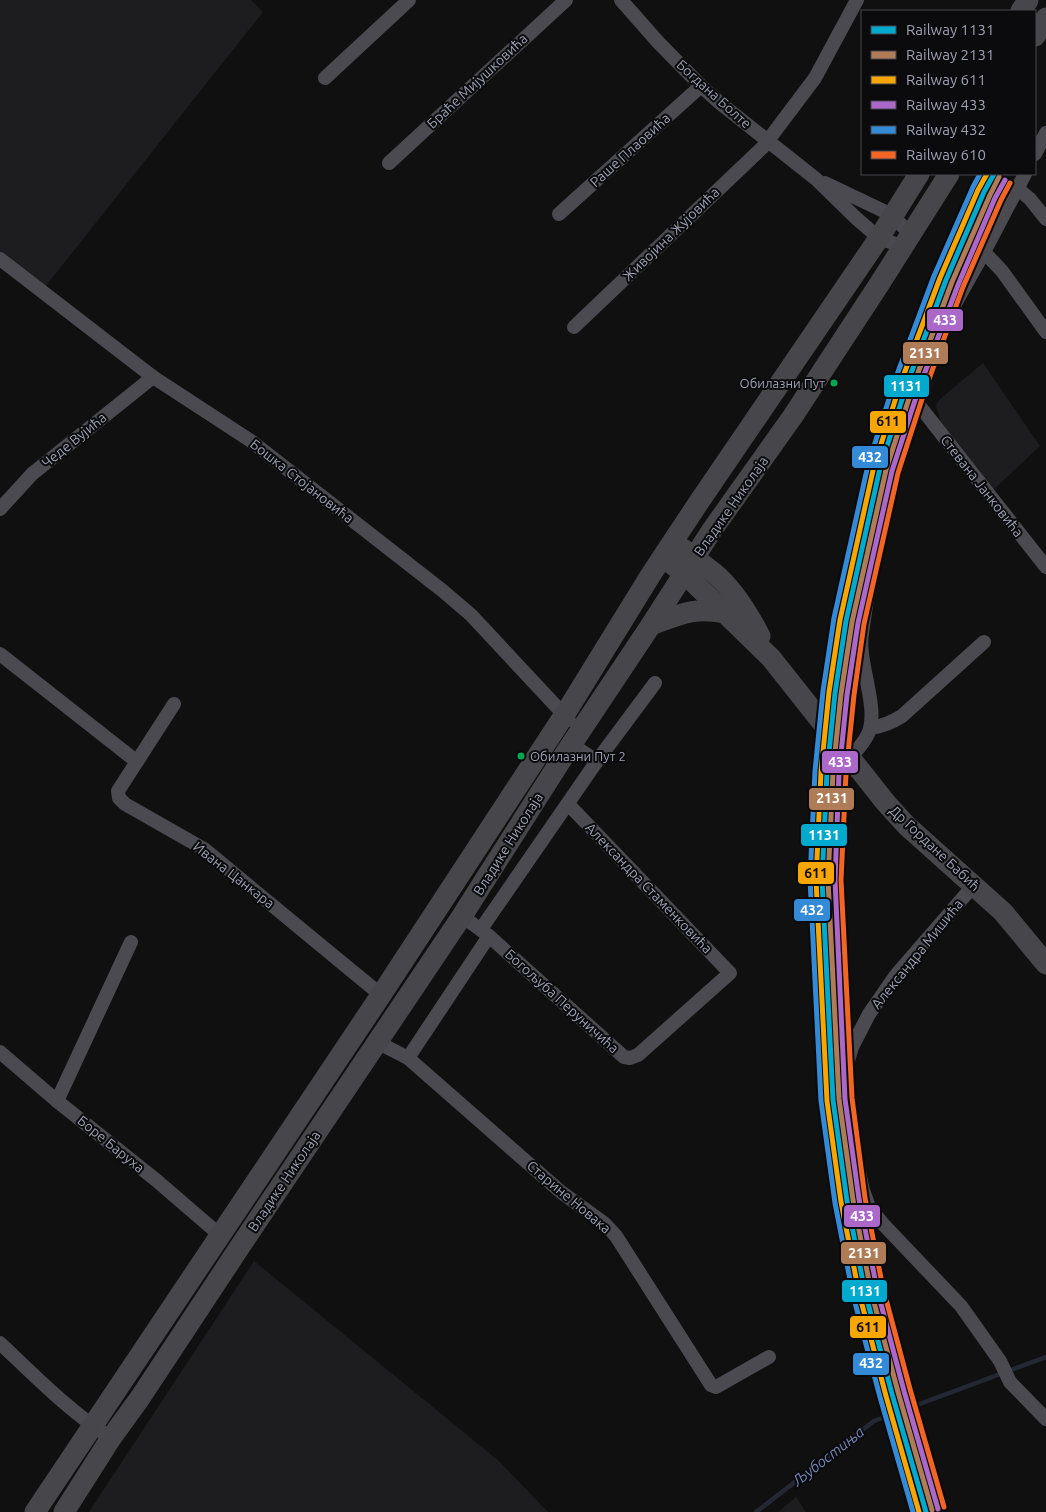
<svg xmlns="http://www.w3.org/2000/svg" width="1046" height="1512" viewBox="0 0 1046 1512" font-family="Ubuntu,sans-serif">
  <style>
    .built { fill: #1d1d1f }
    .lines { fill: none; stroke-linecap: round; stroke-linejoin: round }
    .stream { stroke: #232833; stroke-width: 4.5 }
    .minor { stroke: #4a4a50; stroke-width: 14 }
    .primary { stroke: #47474b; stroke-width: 21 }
    .rail-1-casing { stroke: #0b0a0c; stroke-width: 9 }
    .rail-2-casing { stroke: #0b0a0c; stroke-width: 9 }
    .rail-3-casing { stroke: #0b0a0c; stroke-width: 9 }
    .rail-4-casing { stroke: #0b0a0c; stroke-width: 9 }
    .rail-5-casing { stroke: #0b0a0c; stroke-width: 9 }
    .rail-6-casing { stroke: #0b0a0c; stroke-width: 9 }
    .rail-1 { stroke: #00a9ce; stroke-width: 5 }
    .rail-2 { stroke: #b07c57; stroke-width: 5 }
    .rail-3 { stroke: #f7a600; stroke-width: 5 }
    .rail-4 { stroke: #ac68c9; stroke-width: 5 }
    .rail-5 { stroke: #338bd7; stroke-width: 5 }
    .rail-6 { stroke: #f26522; stroke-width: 5 }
    .bus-dot { fill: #00a651; stroke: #0b0a0c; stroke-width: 2 }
    .labels { text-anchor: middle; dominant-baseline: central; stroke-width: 4; stroke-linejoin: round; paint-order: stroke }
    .bus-label { font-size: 13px; fill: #9fa0b4; stroke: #0b0a0c; text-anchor: end }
    .street-label { font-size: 14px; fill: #9fa0b4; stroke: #0b0a0c }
    .water-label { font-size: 15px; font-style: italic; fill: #7184b3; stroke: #0b0a0c }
    .line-badge { stroke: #0b0a0c; stroke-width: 2 }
    .badge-label { font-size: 14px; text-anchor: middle; font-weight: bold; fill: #fff }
    .pale-badge-label { font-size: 14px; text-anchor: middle; font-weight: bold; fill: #111 }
  </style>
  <rect width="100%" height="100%" fill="#101010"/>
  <!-- built -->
  <g class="built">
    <path d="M0,0H251L263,12L41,292L0,259Z"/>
    <path d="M983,363L1040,446L992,491L941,422L936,406L939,400Z"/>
    <path d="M254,1261L499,1461L548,1512H89Z"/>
    <path d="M796,1497L806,1512H778Z"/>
  </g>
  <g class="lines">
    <!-- stream -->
    <path class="stream" d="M756,1512L874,1421L1046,1357"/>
    <!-- minor -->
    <g class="minor">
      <path d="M621,0L658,42L701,86L720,103L816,179L856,218L879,238L904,247"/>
      <path d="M325,78L409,0"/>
      <path d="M1035,154L1046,133"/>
      <path d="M389,163L566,0"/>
      <path d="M825,183L892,215L911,235"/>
      <path d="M1017,188L1030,199L1046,219"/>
      <path d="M559,214L701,86"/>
      <path d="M984,252L1002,271L1046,332"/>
      <path d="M0,259L153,377L251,441L443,591L471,615L569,720"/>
      <path d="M574,327L763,147L815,78L857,0"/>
      <path d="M918,404L1046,567"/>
      <path d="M0,509L32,474L153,377"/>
      <path d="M0,654L136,761"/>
      <path d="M174,704L118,791L119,798L125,804L204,849L381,995"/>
      <path d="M871,728C883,726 891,723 902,716L984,642"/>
      <path d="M571,744L597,761"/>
      <path d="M850,758C857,750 864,743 868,734C880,708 857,663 862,633C870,573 882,512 901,455C914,411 931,368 945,325L952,309L984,252L1025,174"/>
      <path d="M974,885L896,975L869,1014L852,1047L847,1064V1078L856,1159L863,1190L869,1207L883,1224L961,1306L1000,1361L1010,1382L1046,1419"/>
      <path d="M462,916L489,936L624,1057L630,1058L638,1055L730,973L568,804"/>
      <path d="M481,929L597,761L655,683"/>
      <path d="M377,1042L408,1058L561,1192L605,1224L616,1236L711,1385L716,1387L769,1357"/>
      <path d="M0,1052L57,1101L156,1180L221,1236"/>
      <path d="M408,1058L489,936"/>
      <path d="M57,1101L131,942"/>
      <path d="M0,1343C36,1377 70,1412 111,1438"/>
    </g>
    <!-- primary -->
    <g class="primary">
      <path d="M1021,11L1028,0"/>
      <path d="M1035,36L1046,18"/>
      <path d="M683,549C693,557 704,565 714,573C732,588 749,615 760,636"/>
      <path d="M673,565L684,573L771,658L886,803L907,826L1003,912L1046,964"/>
      <path d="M651,625C681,614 693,607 725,613"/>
      <path d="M35,1512L381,995L565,714L650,576L699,502L879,238L919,174"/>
      <path d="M64,1512L111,1438L140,1398L239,1248L462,916L563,757L651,625L712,530L793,416L880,283L949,174"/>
    </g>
    <defs>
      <path id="rail-1" d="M926,1512L892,1394L865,1292L847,1201L833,1100L822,880L827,772L835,693L846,621L880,468L907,384L946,280L984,192L994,174"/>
      <path id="rail-2" d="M932,1510L898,1392L871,1291L853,1200L839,1099L828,880L833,772L841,694L852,622L886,470L913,386L952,282L990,195L999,177"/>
      <path id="rail-3" d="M919,1512L886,1396L859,1293L841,1202L827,1101L816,880L821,772L829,692L840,620L874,466L901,382L940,278L978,190L987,174"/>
      <path id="rail-4" d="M938,1509L904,1391L877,1289L859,1199L845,1099L835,880L839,773L847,695L858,623L892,471L919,388L958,285L995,198L1005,180"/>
      <path id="rail-5" d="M913,1512L880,1397L853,1295L835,1203L821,1101L810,879L815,771L823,691L834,618L868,465L895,380L934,276L973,187L980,174"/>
      <path id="rail-6" d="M944,1507L910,1389L883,1288L865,1198L852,1098L841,880L846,773L854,695L864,624L898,473L925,390L963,287L1001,200L1010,183"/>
    </defs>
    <!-- rail-1 casing -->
    <use href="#rail-1" class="rail-1-casing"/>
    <!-- rail-2 casing -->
    <use href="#rail-2" class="rail-2-casing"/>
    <!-- rail-3 casing -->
    <use href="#rail-3" class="rail-3-casing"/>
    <!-- rail-4 casing -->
    <use href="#rail-4" class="rail-4-casing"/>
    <!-- rail-5 casing -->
    <use href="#rail-5" class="rail-5-casing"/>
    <!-- rail-6 casing -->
    <use href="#rail-6" class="rail-6-casing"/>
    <!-- rail-1 -->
    <use href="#rail-1" class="rail-1"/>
    <!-- rail-2 -->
    <use href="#rail-2" class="rail-2"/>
    <!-- rail-3 -->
    <use href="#rail-3" class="rail-3"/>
    <!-- rail-4 -->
    <use href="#rail-4" class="rail-4"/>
    <!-- rail-5 -->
    <use href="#rail-5" class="rail-5"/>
    <!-- rail-6 -->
    <use href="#rail-6" class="rail-6"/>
  </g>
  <!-- markers -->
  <g class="bus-dot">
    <circle cx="834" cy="383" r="4.5"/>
    <circle cx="521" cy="756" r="4.5"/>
  </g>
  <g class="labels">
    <!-- bus labels -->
    <g class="bus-label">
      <text x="825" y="383">Обилазни Пут</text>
      <text x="530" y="756" text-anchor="start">Обилазни Пут 2</text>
    </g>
    <!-- street labels -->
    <g class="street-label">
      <text transform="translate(477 81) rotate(-43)">Браће Мијушковића</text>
      <text transform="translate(714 94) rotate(42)">Богдана Болте</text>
      <text transform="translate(630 150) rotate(-42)">Раше Плаовића</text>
      <text transform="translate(671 234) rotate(-44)">Живојина Жујовића</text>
      <text transform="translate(74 440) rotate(-39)">Чеде Вујића</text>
      <text transform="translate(302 481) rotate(38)">Бошка Стојановића</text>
      <text transform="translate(982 486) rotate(52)">Стевана Јанковића</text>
      <text transform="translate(731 506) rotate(-55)">Владике Николаја</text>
      <text transform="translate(508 844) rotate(-58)">Владике Николаја</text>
      <text transform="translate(935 848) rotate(43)">Др Гордане Бабић</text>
      <text transform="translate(234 875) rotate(38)">Ивана Цанкара</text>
      <text transform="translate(649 888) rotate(46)">Александра Стаменковића</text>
      <text transform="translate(917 954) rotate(-51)">Александра Мишића</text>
      <text transform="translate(562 1001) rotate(42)">Богољуба Перуничића</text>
      <text transform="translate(111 1144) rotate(39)">Боре Баруха</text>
      <text transform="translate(284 1181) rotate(-56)">Владике Николаја</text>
      <text transform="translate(569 1197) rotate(40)">Старине Новака</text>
    </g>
    <!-- water labels -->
    <g class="water-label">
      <text transform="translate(828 1456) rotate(-38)">Љубостиња</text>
    </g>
  </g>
  <g class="line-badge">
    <rect x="926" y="308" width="38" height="24" rx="5" fill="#ac68c9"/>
    <rect x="902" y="341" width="47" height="24" rx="5" fill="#b07c57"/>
    <rect x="883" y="374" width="47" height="24" rx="5" fill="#00a9ce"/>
    <rect x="869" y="410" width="38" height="24" rx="5" fill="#f7a600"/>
    <rect x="851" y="445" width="38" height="24" rx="5" fill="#338bd7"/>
    <rect x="821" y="750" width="38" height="24" rx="5" fill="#ac68c9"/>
    <rect x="808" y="787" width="47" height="24" rx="5" fill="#b07c57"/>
    <rect x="800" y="823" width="48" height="24" rx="5" fill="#00a9ce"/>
    <rect x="797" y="861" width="38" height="24" rx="5" fill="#f7a600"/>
    <rect x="793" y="898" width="38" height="24" rx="5" fill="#338bd7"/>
    <rect x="843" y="1204" width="38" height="24" rx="5" fill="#ac68c9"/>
    <rect x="840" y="1241" width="47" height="24" rx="5" fill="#b07c57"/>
    <rect x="841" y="1279" width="47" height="24" rx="5" fill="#00a9ce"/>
    <rect x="849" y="1315" width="38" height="24" rx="5" fill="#f7a600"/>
    <rect x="852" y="1352" width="38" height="24" rx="5" fill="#338bd7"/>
  </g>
  <g class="badge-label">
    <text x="945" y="325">433</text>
    <text x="925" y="358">2131</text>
    <text x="906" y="391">1131</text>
    <text x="870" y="462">432</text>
    <text x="840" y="767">433</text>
    <text x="832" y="803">2131</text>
    <text x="824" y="840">1131</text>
    <text x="812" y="915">432</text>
    <text x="862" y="1221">433</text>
    <text x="864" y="1258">2131</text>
    <text x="865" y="1296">1131</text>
    <text x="871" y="1368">432</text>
  </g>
  <g class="pale-badge-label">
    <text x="888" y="426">611</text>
    <text x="816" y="878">611</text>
    <text x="868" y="1332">611</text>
  </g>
  <!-- legend -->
  <rect x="861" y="10" width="175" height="165" fill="#0b0a0c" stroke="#46464f"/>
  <rect x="871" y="26" width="25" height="8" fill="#00a9ce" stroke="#46464f"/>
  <text x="906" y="35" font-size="15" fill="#9fa0b4">Railway 1131</text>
  <rect x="871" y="51" width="25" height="8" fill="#b07c57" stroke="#46464f"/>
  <text x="906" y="60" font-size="15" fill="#9fa0b4">Railway 2131</text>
  <rect x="871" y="76" width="25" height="8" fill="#f7a600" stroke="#46464f"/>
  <text x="906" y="85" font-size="15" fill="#9fa0b4">Railway 611</text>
  <rect x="871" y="101" width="25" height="8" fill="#ac68c9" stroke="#46464f"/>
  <text x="906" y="110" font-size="15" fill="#9fa0b4">Railway 433</text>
  <rect x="871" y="126" width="25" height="8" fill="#338bd7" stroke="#46464f"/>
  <text x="906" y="135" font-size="15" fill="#9fa0b4">Railway 432</text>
  <rect x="871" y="151" width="25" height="8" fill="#f26522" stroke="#46464f"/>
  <text x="906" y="160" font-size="15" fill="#9fa0b4">Railway 610</text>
</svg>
